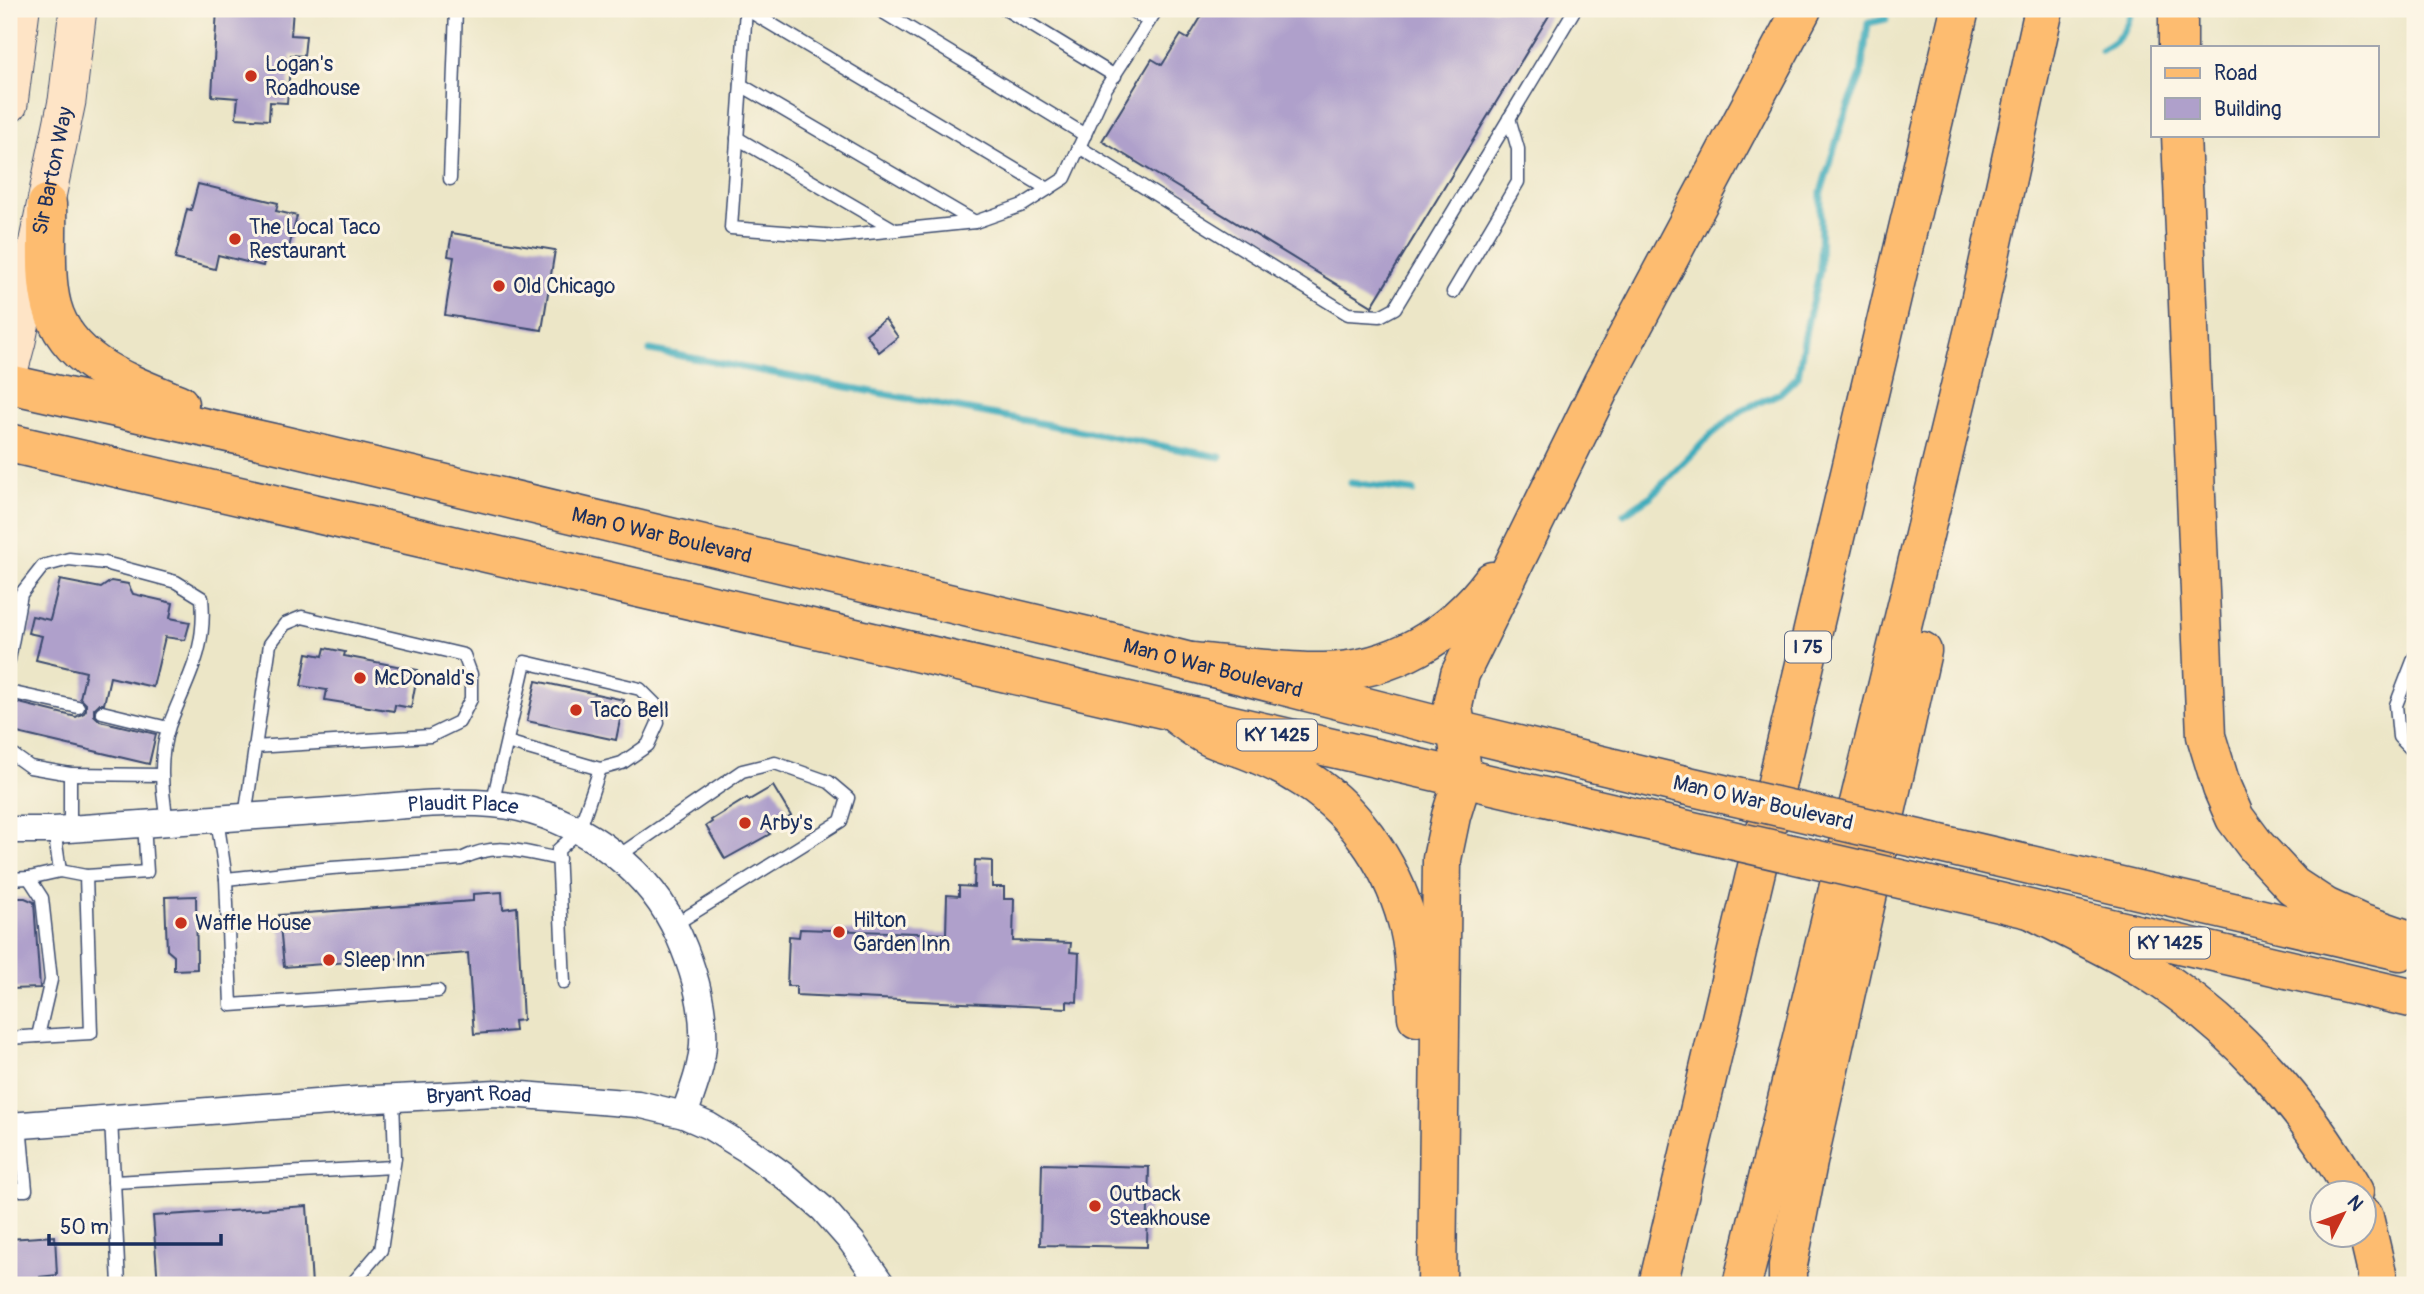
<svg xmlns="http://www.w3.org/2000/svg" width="2424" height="1294" viewBox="0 0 2424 1294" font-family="Pangolin,sans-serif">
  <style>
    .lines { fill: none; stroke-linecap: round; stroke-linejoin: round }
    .stream { stroke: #3eacbc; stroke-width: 7 }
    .building { fill: #afa0cb }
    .service-casing { stroke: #3a4a6e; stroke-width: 15 }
    .minor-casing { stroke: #3a4a6e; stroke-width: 29 }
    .secondary-casing { stroke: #3a4a6e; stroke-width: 39 }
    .primary-casing { stroke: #3a4a6e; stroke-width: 41 }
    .motorway-casing { stroke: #3a4a6e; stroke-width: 41 }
    .service { stroke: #fff; stroke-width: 12 }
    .minor { stroke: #fff; stroke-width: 26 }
    .secondary { stroke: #fee4c6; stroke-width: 37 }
    .primary { stroke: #fdbc70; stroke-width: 38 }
    .motorway { stroke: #fdbc70; stroke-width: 38 }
    .primary-bridge-casing { stroke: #3a4a6e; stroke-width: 41; stroke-linecap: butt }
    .primary-bridge { stroke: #fdbc70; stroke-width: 38 }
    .poi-dot { fill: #c8321e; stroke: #fcf5e5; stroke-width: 2.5 }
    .labels { text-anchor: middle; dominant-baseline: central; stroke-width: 6; stroke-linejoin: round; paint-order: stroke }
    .shield { fill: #fcf5e5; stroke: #5e6a86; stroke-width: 2 }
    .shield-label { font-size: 19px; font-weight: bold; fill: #1b2f5e }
    .poi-label { font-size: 21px; fill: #1b2f5e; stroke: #fcf5e5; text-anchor: start }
    .street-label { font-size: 21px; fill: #1b2f5e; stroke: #fcf5e5 }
  </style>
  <rect width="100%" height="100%" fill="#fcf5e5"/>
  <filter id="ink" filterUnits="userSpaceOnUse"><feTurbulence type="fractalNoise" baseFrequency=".0143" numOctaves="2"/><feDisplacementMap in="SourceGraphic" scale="14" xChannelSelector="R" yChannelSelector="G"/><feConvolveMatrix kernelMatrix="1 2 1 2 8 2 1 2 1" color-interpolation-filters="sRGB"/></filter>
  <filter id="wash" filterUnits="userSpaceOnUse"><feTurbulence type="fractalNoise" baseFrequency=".00686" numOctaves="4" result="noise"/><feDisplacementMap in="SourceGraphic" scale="28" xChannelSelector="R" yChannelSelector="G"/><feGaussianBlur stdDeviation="1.57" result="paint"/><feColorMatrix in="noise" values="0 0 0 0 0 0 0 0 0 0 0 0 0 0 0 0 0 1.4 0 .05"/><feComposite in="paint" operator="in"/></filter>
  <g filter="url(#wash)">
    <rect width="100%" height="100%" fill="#ece6c7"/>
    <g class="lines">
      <!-- stream -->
      <g class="stream">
        <path d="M2101,50C2122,39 2126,31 2132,9"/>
        <path d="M650,350L1220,457"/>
        <path d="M1351,483L1413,491"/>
        <path d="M1624,514L1651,496L1712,434L1742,410L1780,393L1798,376L1806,329L1820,270L1821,192L1843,120L1861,75L1868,23L1886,19"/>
      </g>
    </g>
    <g id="blocks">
      <!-- building -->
      <g class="building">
        <path d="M217,9H293L291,35L306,36L304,56L291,55L287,103L270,102L269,120L236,118L238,98L212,96Z"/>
        <path d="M1206,9H1553L1372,306L1102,141L1152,59L1162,65L1181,35L1188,39Z"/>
        <path d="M198,184L278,203L276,211L297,216L286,259L266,253L263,266L218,255L215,269L175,259L187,209L191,210Z"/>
        <path d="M452,233L555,250L542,330L445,315L454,257L448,256Z"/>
        <path d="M885,319L898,337L879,352L866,334Z"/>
        <path d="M60,580L101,588L111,581L128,584L133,594L173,603L170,618L190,622L185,640L165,637L153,687L110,677L104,704H99L94,709V715L100,721L156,734L149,764L9,731L15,702L76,717L84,713L86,710V704L80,698L86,672L36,660L42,636L28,633L32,616L50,620Z"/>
        <path d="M325,648L345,652L344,656L418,670L411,708L395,705L394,711L325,700L327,690L301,686L307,653L323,656Z"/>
        <path d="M536,681L624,700L616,740L527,721Z"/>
        <path d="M773,786L791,816L768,832L770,834L725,859L706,826L712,822L711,820L747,798L749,800Z"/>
        <path d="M975,860L992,861V887H1004V899H1014L1013,941L1071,943L1070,952L1079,953L1077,1002L1067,1001V1008L796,995V986H787L789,936L799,937L800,929L946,934L947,895L959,896V886L974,887Z"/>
        <path d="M502,892L503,909L517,907L523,1020L514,1021L515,1031L474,1034L468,953L284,967L279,915L473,901V894Z"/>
        <path d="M196,896L197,969L174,970V956L167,950L165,897Z"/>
        <path d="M9,898H25L34,902L40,988L9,989Z"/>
        <path d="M1042,1164L1149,1167L1147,1247L1040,1245Z"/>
        <path d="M307,1206L312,1285H158L153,1216Z"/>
        <path d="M55,1236L57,1275L40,1277V1285H9V1239Z"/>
      </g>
    </g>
  </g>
  <g filter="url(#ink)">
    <use href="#blocks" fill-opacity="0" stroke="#3a4a6e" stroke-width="2"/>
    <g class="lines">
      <defs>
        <g id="service">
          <path d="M746,9L731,228L838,236L975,222L1023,205L1065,178L1106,88L1157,9"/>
          <path d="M746,9L1048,189"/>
          <path d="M878,9L1085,135"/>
          <path d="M1005,9L1115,76"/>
          <path d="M1129,9L1149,21"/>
          <path d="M741,85L975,222"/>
          <path d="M737,138L895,230"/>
          <path d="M1079,147L1348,314L1380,316L1395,308L1575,9"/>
          <path d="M450,179L456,9"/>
          <path d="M1453,292L1518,182V149L1509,118"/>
          <path d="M2415,656L2396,705L2399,737L2415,753"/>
          <path d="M9,660L21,594L43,566L69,559L105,563L176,582L202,598C207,652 187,678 169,726C158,758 162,790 167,822"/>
          <path d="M9,692L78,707"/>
          <path d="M102,712L168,728"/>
          <path d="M9,752L30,767L70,774V829"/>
          <path d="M70,774L161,775"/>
          <path d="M492,805L525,662L640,689L655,704L658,723L648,745L622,763L600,769L507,742"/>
          <path d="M245,817L270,644L285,624L302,617L464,655L471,674V699L459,722L430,736L254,747"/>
          <path d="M217,819L226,879L332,868L461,859C497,841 521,852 559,859"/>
          <path d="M617,857L742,771L775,763L829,782L848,798L841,821L674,925"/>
          <path d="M86,876L147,872L144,823"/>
          <path d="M9,879L29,878L60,871L54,830"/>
          <path d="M226,879L231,1005L438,991"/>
          <path d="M564,983L558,850L579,831L600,769"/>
          <path d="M38,1036L91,1033L86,876L60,871"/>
          <path d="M9,1038L38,1036L51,980L42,898L29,878"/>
          <path d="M111,1118L119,1285"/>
          <path d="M114,1182L393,1167"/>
          <path d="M9,1190H26L20,1125"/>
          <path d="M351,1285L381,1250L395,1158L393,1099"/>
        </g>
        <g id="minor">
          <path id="s1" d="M9,830H54C151,823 248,816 345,810C396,806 471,797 520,808C587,824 651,872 679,936C694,970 705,1007 703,1044C702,1068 692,1092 684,1115"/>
          <path id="s2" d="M9,1126L356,1100L497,1093L638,1104L684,1115L709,1126L748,1150L787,1178L823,1209L852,1242L882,1285"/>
        </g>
        <g id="secondary">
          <path d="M9,104L21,9"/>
          <path id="s3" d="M9,371L17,341L67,101L78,9"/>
        </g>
        <g id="primary">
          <path d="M47,204C48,235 44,276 52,306C67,363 130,384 179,404"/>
          <path id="s4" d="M9,384L278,444L1104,640L1456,730L1684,785"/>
          <path d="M9,443L1675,827"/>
          <path d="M1936,843L2400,951"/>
          <path d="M1926,885L2415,999"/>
        </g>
        <g id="motorway">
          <path d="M2178,9V47"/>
          <path d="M2181,135L2206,736L2222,788L2235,818L2256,846L2293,886L2325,907L2360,923L2415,942"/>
          <path d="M1191,662C1233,665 1283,673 1324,672C1392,671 1452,635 1492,581"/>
          <path d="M1173,712C1184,720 1196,730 1208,736C1219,742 1232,745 1244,749C1262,756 1281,764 1297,774C1351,805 1391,862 1407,921C1416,952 1415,986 1417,1017"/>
          <path d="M2034,911C2072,931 2112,949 2148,971C2234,1025 2304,1104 2354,1192"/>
          <path d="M2364,1217L2377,1273V1285"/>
          <path d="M1437,1285L1442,859L1451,816L1463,777L1453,706L1460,674L1602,384L1802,9"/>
          <path d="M1658,1285L1960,9"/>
          <path d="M1742,1285L1974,329L2044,9"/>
          <path d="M1788,1285V1265L1808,1162L1922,651"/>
        </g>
      </defs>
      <!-- service casing -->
      <use href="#service" class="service-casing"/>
      <!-- minor casing -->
      <use href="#minor" class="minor-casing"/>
      <!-- secondary casing -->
      <use href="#secondary" class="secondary-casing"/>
      <!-- primary casing -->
      <use href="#primary" class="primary-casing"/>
      <!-- motorway casing -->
      <use href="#motorway" class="motorway-casing"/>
      <!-- service -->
      <use href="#service" class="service"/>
      <!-- minor -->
      <use href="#minor" class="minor"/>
      <!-- secondary -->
      <use href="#secondary" class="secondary"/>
      <!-- primary -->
      <use href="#primary" class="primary"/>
      <!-- motorway -->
      <use href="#motorway" class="motorway"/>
      <defs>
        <g id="primary-bridge">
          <path d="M1684,785L1936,843"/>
          <path d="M1675,827L1926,885"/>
        </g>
      </defs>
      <!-- primary-bridge casing -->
      <use href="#primary-bridge" class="primary-bridge-casing"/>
      <!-- primary-bridge -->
      <use href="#primary-bridge" class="primary-bridge"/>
    </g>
  </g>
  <!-- markers -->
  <g class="poi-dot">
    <circle cx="251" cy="76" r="7"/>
    <circle cx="235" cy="239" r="7"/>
    <circle cx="499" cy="286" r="7"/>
    <circle cx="360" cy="678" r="7"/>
    <circle cx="576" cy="710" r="7"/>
    <circle cx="745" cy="823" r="7"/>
    <circle cx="181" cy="923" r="7"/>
    <circle cx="839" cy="932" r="7"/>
    <circle cx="329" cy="960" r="7"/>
    <circle cx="1095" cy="1206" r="7"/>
  </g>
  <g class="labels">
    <!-- shield labels -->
    <g class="shield">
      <rect x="1785" y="631.5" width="46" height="31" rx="5"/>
      <rect x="1237" y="719.5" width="80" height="31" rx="5"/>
      <rect x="2130" y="927.5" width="80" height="31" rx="5"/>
    </g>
    <g class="shield-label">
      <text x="1808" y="647">I 75</text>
      <text x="1277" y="735">KY 1425</text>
      <text x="2170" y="943">KY 1425</text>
    </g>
    <!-- poi labels -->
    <g class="poi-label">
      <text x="265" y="64">Logan's<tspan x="265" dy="24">Roadhouse</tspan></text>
      <text x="249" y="227">The Local Taco<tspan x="249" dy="24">Restaurant</tspan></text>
      <text x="513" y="286">Old Chicago</text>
      <text x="374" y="678">McDonald's</text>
      <text x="590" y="710">Taco Bell</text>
      <text x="759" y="823">Arby's</text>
      <text x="853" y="920">Hilton<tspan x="853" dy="24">Garden Inn</tspan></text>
      <text x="195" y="923">Waffle House</text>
      <text x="343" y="960">Sleep Inn</text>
      <text x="1109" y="1194">Outback<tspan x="1109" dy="24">Steakhouse</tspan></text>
    </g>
    <!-- street labels -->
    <g class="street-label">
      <text stroke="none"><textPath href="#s3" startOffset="205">Sir Barton Way</textPath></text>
      <text stroke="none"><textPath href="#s4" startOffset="670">Man O War Boulevard</textPath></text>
      <text stroke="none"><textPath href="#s4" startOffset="1237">Man O War Boulevard</textPath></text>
      <text transform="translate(1763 803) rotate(13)">Man O War Boulevard</text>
      <text stroke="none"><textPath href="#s1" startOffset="455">Plaudit Place</textPath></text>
      <text stroke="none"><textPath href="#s2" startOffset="471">Bryant Road</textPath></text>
    </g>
  </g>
  <!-- margin -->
  <rect width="2424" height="1294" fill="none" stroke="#fcf5e5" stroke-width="35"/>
  <!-- legend -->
  <rect x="2151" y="46" width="228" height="91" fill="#fcf5e5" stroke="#a2a6af" stroke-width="2"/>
  <rect x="2165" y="68" width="35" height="10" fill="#fdbc70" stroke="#a2a6af" stroke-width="2"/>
  <text x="2214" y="80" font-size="21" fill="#1b2f5e">Road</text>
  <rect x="2165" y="98" width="35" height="21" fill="#afa0cb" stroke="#a2a6af" stroke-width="2"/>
  <text x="2214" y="116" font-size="21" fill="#1b2f5e">Building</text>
  <!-- north arrow -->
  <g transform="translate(2343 1214) rotate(48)"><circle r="33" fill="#fcf5e5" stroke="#a2a6af" stroke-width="2"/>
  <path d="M0-5L12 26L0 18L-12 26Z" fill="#c8321e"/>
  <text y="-10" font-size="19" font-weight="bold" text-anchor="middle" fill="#1b2f5e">N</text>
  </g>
  <!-- scale -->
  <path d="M49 1234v10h172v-10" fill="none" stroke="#1b2f5e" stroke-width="3.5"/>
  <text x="60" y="1234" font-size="21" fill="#1b2f5e" stroke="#fcf5e5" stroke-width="5" paint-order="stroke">50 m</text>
</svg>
